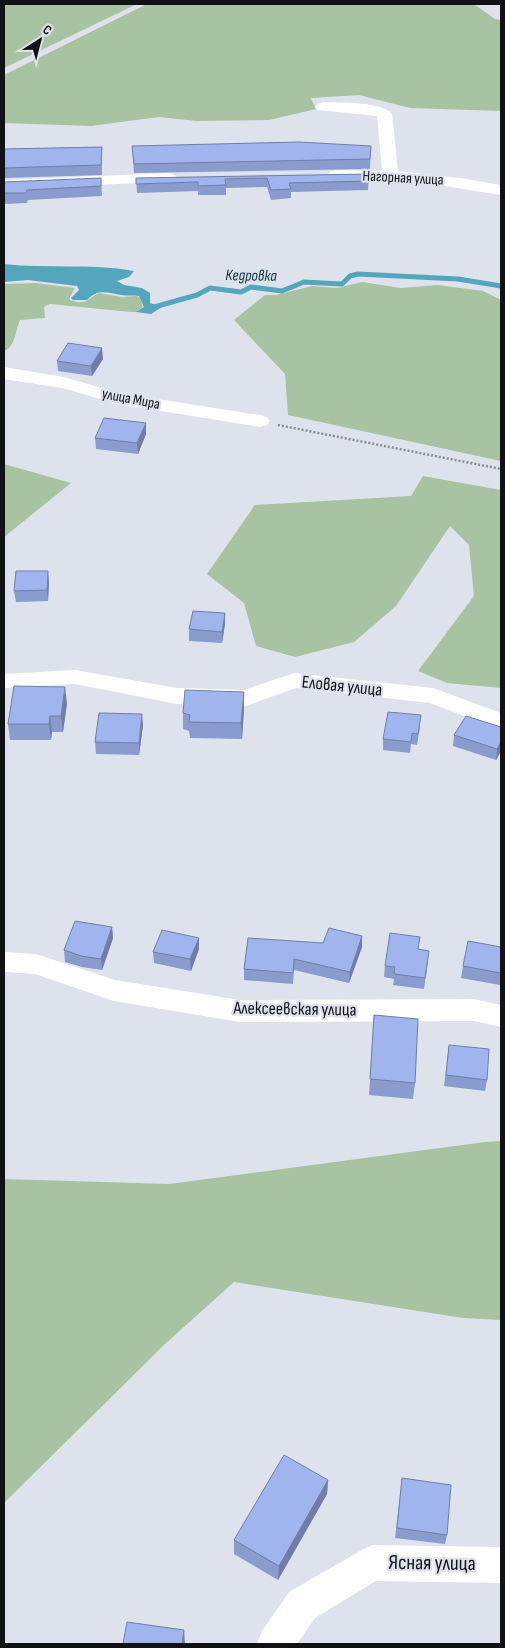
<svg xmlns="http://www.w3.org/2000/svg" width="505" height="1648" viewBox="0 0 505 1648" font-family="'Sofia Sans Condensed',sans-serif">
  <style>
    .green { fill: #a7c3a1 }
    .water { fill: #54a6bd }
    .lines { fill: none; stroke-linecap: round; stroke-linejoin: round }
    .stream-far1 { stroke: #54a6bd; stroke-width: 4 }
    .stream { stroke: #54a6bd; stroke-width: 5 }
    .path { stroke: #898c93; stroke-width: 2.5; stroke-dasharray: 2 2; stroke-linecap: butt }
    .street { fill: #fff; fill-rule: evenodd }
    .wall { fill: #8a9bcd }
    .shaded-wall { fill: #707ea7 }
    .building { fill: #a0b4ee; stroke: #707ea7 }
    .labels { text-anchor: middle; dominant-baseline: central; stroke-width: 4.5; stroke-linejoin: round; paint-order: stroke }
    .far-street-label { font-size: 15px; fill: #111216; stroke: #dee2ec }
    .far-water-label { font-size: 16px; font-style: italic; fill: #0b333d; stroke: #dee2ec }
    .street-label { font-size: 18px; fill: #111216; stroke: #dee2ec }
    .near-street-label { font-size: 21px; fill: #111216; stroke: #dee2ec }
  </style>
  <rect width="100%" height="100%" fill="#dee2ec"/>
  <!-- green -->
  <g class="green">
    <path d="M4,4H137L4,68Z"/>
    <path d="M147,4H474L495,19L501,20V111L410,108L359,95L311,98L316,109L269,120L197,121L159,117L91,126L4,123V75Z"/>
    <path d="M362,282L401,288L438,285L483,291L501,300V461L288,415L285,374L234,320L265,295H276L312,286L337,288Z"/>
    <path d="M35,283L75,288L70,297V300C87,306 87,299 99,293L122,297L137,296L140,298L143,307L136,312H131L50,304L44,307L45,318L20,320C15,331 16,346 4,351V284Z"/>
    <path d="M4,464L71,483L4,537Z"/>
    <path d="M423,476L501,490V688L447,683L418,671L474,596L469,545L450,526L396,606L354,642L295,657L256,646L244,603L207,574L255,505L411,496Z"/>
    <path d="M501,1141V1320L463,1318L234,1282L165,1344L4,1503V1179L169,1184L485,1142Z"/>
  </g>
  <!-- water -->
  <path class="water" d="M4,264C47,269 90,263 134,271L129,277L117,281L124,285L142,288L150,293V303L162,307L151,314L136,312L144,307L139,296C133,295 128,296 122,295C108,293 98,288 87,300H73L71,298L79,290L77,286L28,280L4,282Z"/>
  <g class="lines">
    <!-- stream-far1 -->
    <path class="stream-far1" d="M357,274H363"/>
    <!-- stream -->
    <path class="stream" d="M154,307L197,295L210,288L241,292L251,287L282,291L304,282L342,284L350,276L358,274L458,279L501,286"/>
    <!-- path -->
    <path class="path" d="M278,425L501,469"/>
    <!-- street -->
    <g class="street">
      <path d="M323,102C339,103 382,101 392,114L398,171L460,178L501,185V195L419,182L330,178L328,175L330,172L336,170L382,171L377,116L318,110L315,107L318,104Z"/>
      <path d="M169,173L175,175L177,178L175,181L4,190V180Z"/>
      <path d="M4,367L64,377L119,393L260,415L267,417L270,421L267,425L260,427L117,404L62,388L4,379Z"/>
      <path d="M75,670L177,688L244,690L294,673L433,688L501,713V730L430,703L296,688L246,706L177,704L75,684L4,688V674Z"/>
      <path d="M4,952L36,954L115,980L240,1000L474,999L501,1005V1027L474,1021L240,1022L114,1001L35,974L4,972Z"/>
      <path d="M372,1545L501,1547V1583L376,1581L315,1618L297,1644H257L262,1631L289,1592L360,1551Z"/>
    </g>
  </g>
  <!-- wall -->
  <g class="wall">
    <path d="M132,146H371L370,169L134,173Z"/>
    <path d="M102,147V175L4,178V149Z"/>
    <path d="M369,174L368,190L291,192V198L271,200L267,187L226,188V195H198V191L137,193L136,178Z"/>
    <path d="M101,178L102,196L28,200L27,203L4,204V182Z"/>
    <path d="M103,359L92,376L58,371L57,361Z"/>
    <path d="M146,434L138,454L96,449L95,438Z"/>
    <path d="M49,582L48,601L16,602L14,591Z"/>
    <path d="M225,613V624L222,643L189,641V629Z"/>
    <path d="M67,703L63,732H52L51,740H10L8,724Z"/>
    <path d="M244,708L242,739L190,738L189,731L183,729V713Z"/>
    <path d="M143,725L139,755L96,754L95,742Z"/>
    <path d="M420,727L417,745L411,744L410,753L383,750V739Z"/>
    <path d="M501,727V751L496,760L453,746L454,735Z"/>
    <path d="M112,927L113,938L102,970L82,967L65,962L64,950Z"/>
    <path d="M199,938V949L191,971L154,963L153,952Z"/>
    <path d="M248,938L362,947L349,983L294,970L293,984L244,980V969Z"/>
    <path d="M501,947V976L500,985L461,978L463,966Z"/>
    <path d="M419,949L428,962L424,989L393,985L394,979L384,977L385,966Z"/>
    <path d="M374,1015L415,1083L413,1099L369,1095Z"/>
    <path d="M449,1045L487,1080L485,1091L444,1086Z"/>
    <path d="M402,1478L447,1535L445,1544L395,1538Z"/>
    <path d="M328,1480L327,1494L278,1580L234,1554V1540Z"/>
  </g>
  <!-- shaded-wall -->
  <g class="shaded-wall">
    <path d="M102,348L103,359L92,376L91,366Z"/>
    <path d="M146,423V434L138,454L137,443Z"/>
    <path d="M48,571L49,582L48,601L47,590Z"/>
    <path d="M225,613V624L222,643V632Z"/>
    <path d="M65,687L67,703L63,732L61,716Z"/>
    <path d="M244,692V708L242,739L241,723Z"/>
    <path d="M142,714L143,725L139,755V743Z"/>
    <path d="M50,716L52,732L51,740L49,724Z"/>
    <path d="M501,742V751L496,760L497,749Z"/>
    <path d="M112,927L113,938L102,970L101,959Z"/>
    <path d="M362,936V947L349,983L350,972Z"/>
    <path d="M199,938V949L191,971L190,959Z"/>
    <path d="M328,1480L327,1494L278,1580L279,1566Z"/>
    <path d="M184,1630L185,1644H182Z"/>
  </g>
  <!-- building -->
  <g class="building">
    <path d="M299,142L371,146L370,159L134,164L132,146Z"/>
    <path d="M102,147L101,165L4,168V149Z"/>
    <path d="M369,174V181L289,183L291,189L271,190L267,178L225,179L226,185L198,186V182L136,184V178Z"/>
    <path d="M101,178V186L27,190L26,193H4V182Z"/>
    <path d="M68,343L102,348L91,366L57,361Z"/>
    <path d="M104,418L146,423L137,443L95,438Z"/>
    <path d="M16,571H48L47,590L14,591Z"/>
    <path d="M193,611L225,613L222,632L189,629Z"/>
    <path d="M14,686L65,687L61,716H50L49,724H8Z"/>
    <path d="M185,690L244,692L241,723L189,722L190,715L183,713Z"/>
    <path d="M388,712L421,715L418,734L412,733L411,742L383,739Z"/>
    <path d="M99,713L142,714L139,743L95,742Z"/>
    <path d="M466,716L501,727V742L497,749L454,735Z"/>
    <path d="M75,921L112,927L101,959L81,956L64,950Z"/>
    <path d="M329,928L362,936L350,972L294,959L293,973L244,969L248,938L323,943Z"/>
    <path d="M162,930L199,938L190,959L153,952Z"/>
    <path d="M390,933L420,937L418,949L429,951L425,978L394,974L395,967L385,966Z"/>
    <path d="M468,941L501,947V973L463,966Z"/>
    <path d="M374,1015L418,1019L415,1083L370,1079Z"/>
    <path d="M449,1045L489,1049L487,1080L446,1075Z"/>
    <path d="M284,1455L328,1480L279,1566L234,1540Z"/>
    <path d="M402,1478L451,1485L447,1535L397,1528Z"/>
    <path d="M127,1622L184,1630L182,1644H123Z"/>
  </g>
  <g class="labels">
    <!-- far-street labels -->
    <g class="far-street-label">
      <text transform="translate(403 178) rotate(3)">Нагорная улица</text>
      <text transform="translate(131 399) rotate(11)">улица Мира</text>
    </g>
    <!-- far-water labels -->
    <g class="far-water-label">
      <text transform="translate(251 276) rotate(1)">Кедровка</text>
    </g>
    <!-- street labels -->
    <g class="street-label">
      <text transform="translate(342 686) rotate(6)">Еловая улица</text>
      <text transform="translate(295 1009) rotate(1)">Алексеевская улица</text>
    </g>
    <!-- near-street labels -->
    <g class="near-street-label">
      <text transform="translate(432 1563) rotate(1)">Ясная улица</text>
    </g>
  </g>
  <!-- border -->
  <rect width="505" height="1648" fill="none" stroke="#111216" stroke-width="10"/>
  <!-- north arrow -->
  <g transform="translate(40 40) rotate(36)" stroke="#dee2ec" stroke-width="4" paint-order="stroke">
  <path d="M0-4L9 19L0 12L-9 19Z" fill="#111216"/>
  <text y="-8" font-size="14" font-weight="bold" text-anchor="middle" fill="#111216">С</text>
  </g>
</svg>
